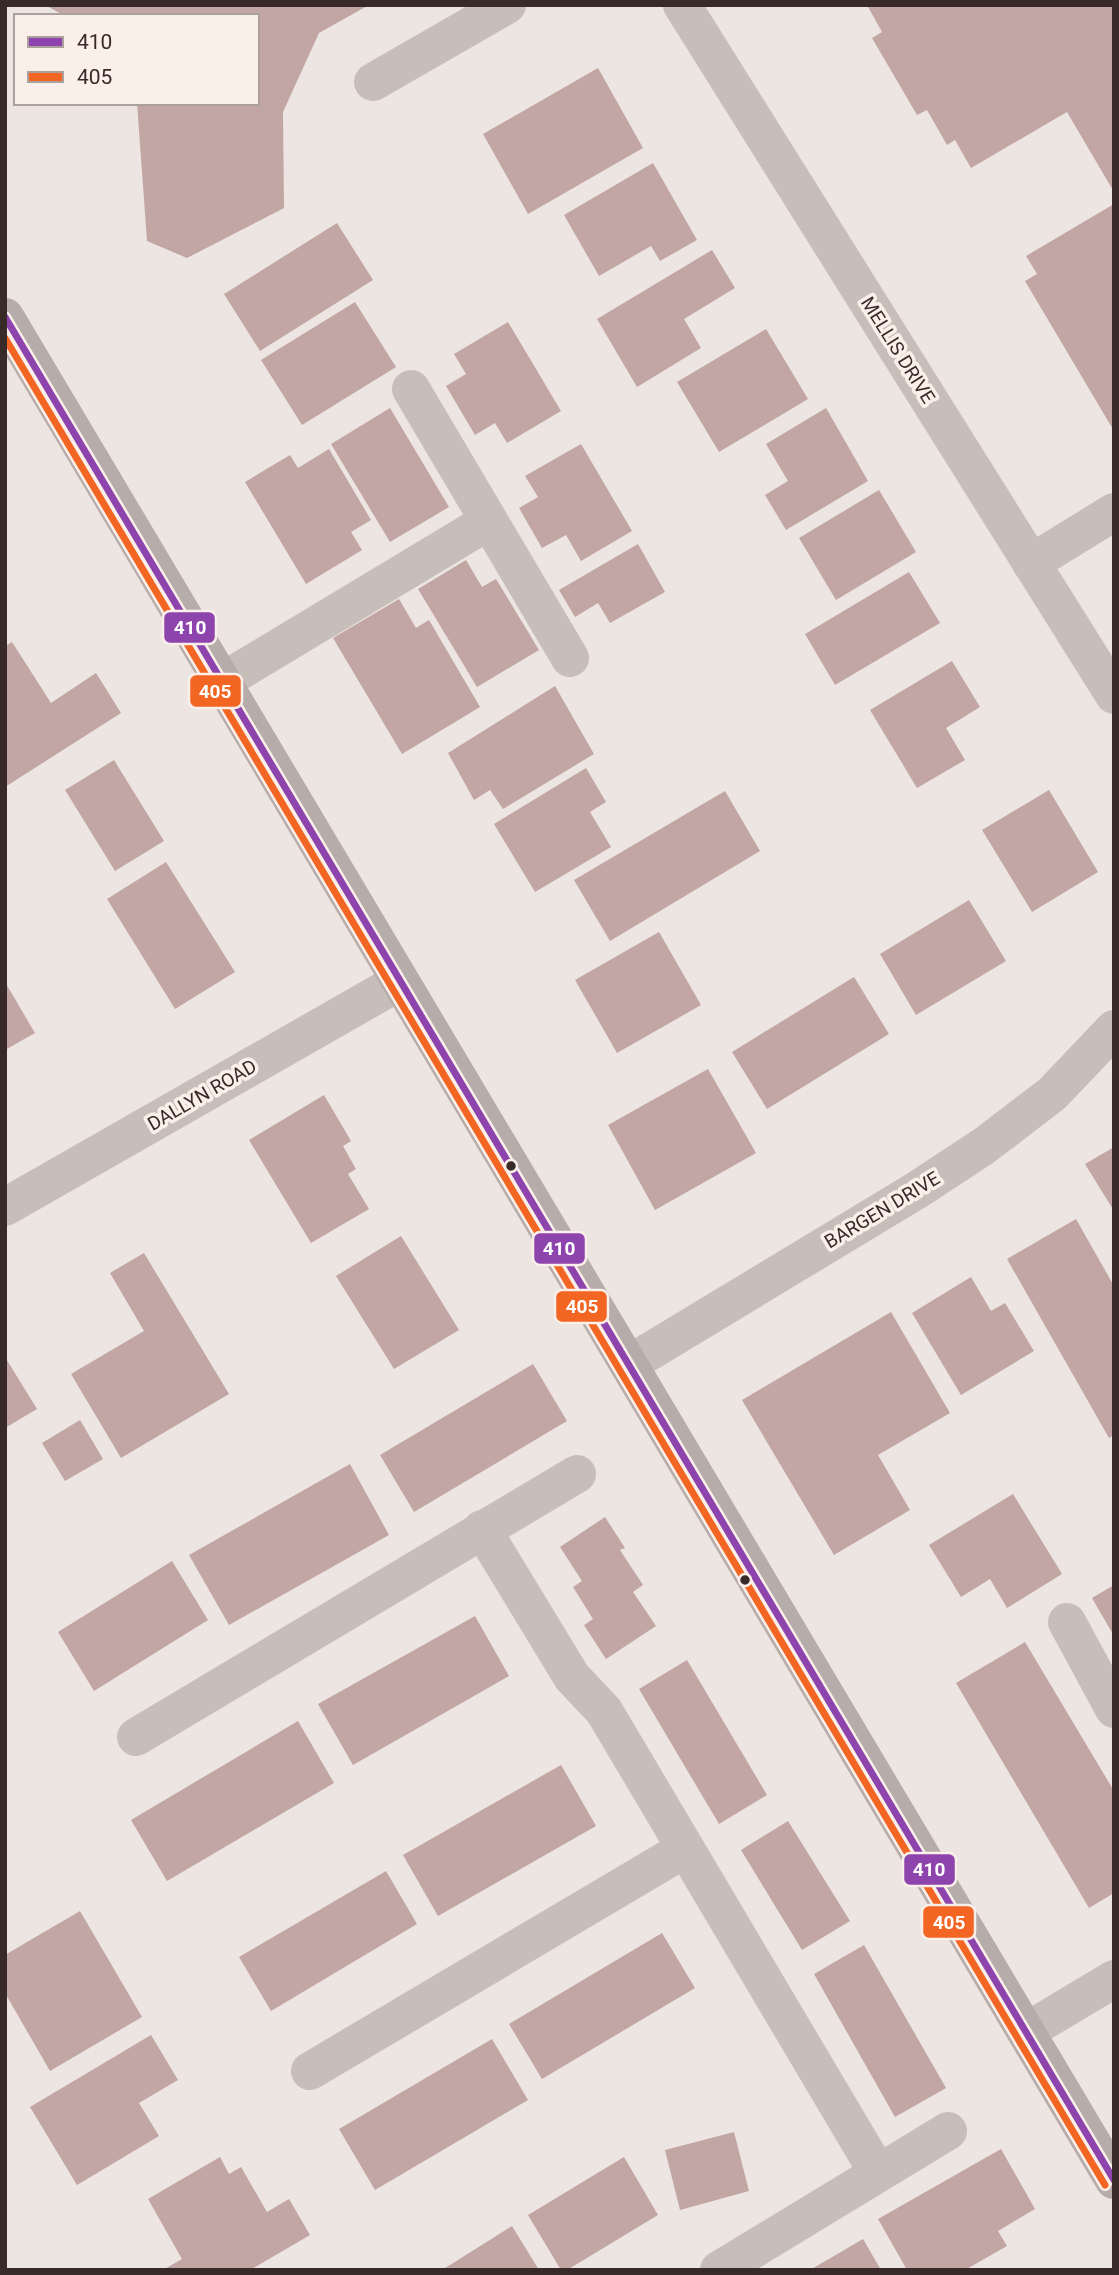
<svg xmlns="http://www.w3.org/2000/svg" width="1119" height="2275" viewBox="0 0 1119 2275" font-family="Roboto,sans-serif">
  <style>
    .building { fill: #c1a6a3 }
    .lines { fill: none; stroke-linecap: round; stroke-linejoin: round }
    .minor { stroke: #c7beba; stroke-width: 38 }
    .major { stroke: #b6acaa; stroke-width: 38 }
    .bus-1-casing { stroke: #faefe9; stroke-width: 12 }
    .bus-2-casing { stroke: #faefe9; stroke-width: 12 }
    .bus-1 { stroke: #8e44ad; stroke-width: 7 }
    .bus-2 { stroke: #f26522; stroke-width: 7 }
    .bus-dot { fill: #382a29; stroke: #faefe9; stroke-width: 2.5 }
    .labels { text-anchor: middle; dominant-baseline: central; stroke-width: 7; stroke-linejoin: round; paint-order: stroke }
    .street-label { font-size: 19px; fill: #382a29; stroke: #faefe9 }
    .line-badge { stroke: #faefe9; stroke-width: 2.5 }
    .badge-label { font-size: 19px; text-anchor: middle; font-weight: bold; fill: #fff }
  </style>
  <rect width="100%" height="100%" fill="#ede5e2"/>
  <!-- building -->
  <g class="building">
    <path d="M45,5H369L319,33L283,112L284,208L187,258L147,241L137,103H257V16H65Z"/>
    <path d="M867,5H1114V192L1067,112L971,168L955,140L947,145L927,110L917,115L872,38L882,32Z"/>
    <path d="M598,68L643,148L528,214L483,134Z"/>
    <path d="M653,163L697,240L660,261L651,246L599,276L564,215Z"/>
    <path d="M1114,204V431L1025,281L1037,274L1026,256Z"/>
    <path d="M337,223L373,280L260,351L224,294Z"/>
    <path d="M712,250L735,288L684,319L701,348L637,387L597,319Z"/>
    <path d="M355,302L396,367L302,425L261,360Z"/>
    <path d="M508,322L561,411L507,443L495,423L475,435L446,386L466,374L454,354Z"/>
    <path d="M766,329L808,399L719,452L677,382Z"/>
    <path d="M390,408L449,507L390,542L331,444Z"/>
    <path d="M826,408L868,481L786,530L765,495L788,481L766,444Z"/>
    <path d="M581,444L632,531L581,561L566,535L542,548L519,508L538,497L525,476Z"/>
    <path d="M329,449L371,520L351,532L362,550L306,584L245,482L290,455L298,468Z"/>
    <path d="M879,490L916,552L836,600L799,538Z"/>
    <path d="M638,544L665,592L610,623L598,603L575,617L559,590Z"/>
    <path d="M466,560L482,587L496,579L539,650L477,687L418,589Z"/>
    <path d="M909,572L940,623L835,685L805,634Z"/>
    <path d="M399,599L416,628L429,620L480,707L402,754L333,638Z"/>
    <path d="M12,642L51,703L96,673L121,713L5,787V646Z"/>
    <path d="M952,661L980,707L946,728L965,760L917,788L870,710Z"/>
    <path d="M555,686L594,754L503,809L490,790L474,800L448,753Z"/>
    <path d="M114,760L164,841L115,871L65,790Z"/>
    <path d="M586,768L606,802L590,812L611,847L535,892L494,824Z"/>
    <path d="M1049,790L1098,872L1032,912L982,830Z"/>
    <path d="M725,791L760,851L610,941L574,880Z"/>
    <path d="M166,862L235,972L175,1009L107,899Z"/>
    <path d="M969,900L1006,961L916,1015L880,954Z"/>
    <path d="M659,932L701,1005L617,1053L575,980Z"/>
    <path d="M854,977L889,1034L767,1109L732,1052Z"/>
    <path d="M5,982L35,1033L5,1050Z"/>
    <path d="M708,1069L756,1153L655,1210L608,1125Z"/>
    <path d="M324,1095L351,1141L343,1146L356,1169L348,1174L369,1209L311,1243L249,1140Z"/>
    <path d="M1114,1147V1211L1085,1164Z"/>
    <path d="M1076,1219L1114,1286V1435L1109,1438L1007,1259Z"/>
    <path d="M401,1236L459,1330L394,1369L336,1276Z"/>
    <path d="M144,1253L229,1394L121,1458L71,1374L144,1331L110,1273Z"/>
    <path d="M971,1277L991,1311L1005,1303L1034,1351L961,1395L912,1313Z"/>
    <path d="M891,1312L950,1413L878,1455L910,1510L834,1555L742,1400Z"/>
    <path d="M5,1357L37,1409L5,1428Z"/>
    <path d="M533,1364L567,1421L414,1512L380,1455Z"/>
    <path d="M80,1420L103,1459L65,1481L42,1443Z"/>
    <path d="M350,1464L389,1535L229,1625L189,1555Z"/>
    <path d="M1013,1494L1062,1574L1007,1608L990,1579L961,1597L929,1545Z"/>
    <path d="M605,1517L625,1548L620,1550L643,1585L633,1592L656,1626L606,1659L584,1625L593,1619L573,1587L582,1581L560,1547Z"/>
    <path d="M172,1561L208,1620L94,1691L58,1632Z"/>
    <path d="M1114,1585V1636L1092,1598Z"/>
    <path d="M475,1616L509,1676L353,1765L318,1704Z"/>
    <path d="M1025,1642L1114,1791V1893L1089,1908L956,1683Z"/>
    <path d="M687,1660L767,1795L719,1824L639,1689Z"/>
    <path d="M298,1721L334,1783L167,1881L131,1820Z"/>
    <path d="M561,1765L596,1826L438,1916L403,1855Z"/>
    <path d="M788,1821L850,1921L802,1950L741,1850Z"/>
    <path d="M386,1871L417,1924L271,2011L239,1957Z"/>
    <path d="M80,1911L142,2017L50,2071L5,1993V1955Z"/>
    <path d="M662,1933L695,1988L542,2079L509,2024Z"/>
    <path d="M864,1945L946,2088L895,2117L814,1974Z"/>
    <path d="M151,2035L178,2080L139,2103L159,2136L77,2185L30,2107Z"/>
    <path d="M492,2039L528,2100L375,2190L339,2129Z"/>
    <path d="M734,2132L749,2191L680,2210L665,2150Z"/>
    <path d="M1001,2149L1035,2209L998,2231L1007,2246L965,2270H907L878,2219Z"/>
    <path d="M220,2157L229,2174L241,2167L267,2212L289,2199L310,2235L250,2270H163L182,2259L148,2199Z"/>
    <path d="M624,2157L658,2215L567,2270H561L528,2215Z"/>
    <path d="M512,2226L539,2270H442Z"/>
    <path d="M863,2239L881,2270H810Z"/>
  </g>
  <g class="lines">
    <!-- minor -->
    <g class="minor">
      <path d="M682,5L1114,695"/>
      <path d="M373,82L507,5"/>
      <path d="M411,389L570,658"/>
      <path d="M1031,563L1114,512"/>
      <path d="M223,681L489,521"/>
      <path d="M5,1207L399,982"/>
      <path d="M629,1364L917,1190L984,1146L1052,1094L1114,1029"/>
      <path d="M482,1529L572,1677L604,1711L878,2173"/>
      <path d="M1067,1622L1114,1709"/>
      <path d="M136,1737L577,1474"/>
      <path d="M1027,2031L1114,1979"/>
      <path d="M310,2071L685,1849"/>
      <path d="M719,2270L948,2131"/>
    </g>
    <!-- major -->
    <path class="major" d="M5,317L1114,2180"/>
    <defs>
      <path id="bus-1" d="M5,317L1114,2180"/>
      <path id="bus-2" d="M5,338L1105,2185"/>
    </defs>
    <!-- bus-1 casing -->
    <use href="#bus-1" class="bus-1-casing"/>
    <!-- bus-2 casing -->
    <use href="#bus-2" class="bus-2-casing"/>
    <!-- bus-1 -->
    <use href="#bus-1" class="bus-1"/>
    <!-- bus-2 -->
    <use href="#bus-2" class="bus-2"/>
  </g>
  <!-- markers -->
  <g class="bus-dot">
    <circle cx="511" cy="1166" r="6"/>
    <circle cx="745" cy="1580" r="6"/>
  </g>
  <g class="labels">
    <!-- street labels -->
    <g class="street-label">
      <text transform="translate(898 350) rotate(58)">MELLIS DRIVE</text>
      <text transform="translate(202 1095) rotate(-30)">DALLYN ROAD</text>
      <text transform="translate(882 1210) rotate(-31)">BARGEN DRIVE</text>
    </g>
  </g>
  <g class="line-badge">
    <rect x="163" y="611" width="53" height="33" rx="7" fill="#8e44ad"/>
    <rect x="189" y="674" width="53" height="34" rx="7" fill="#f26522"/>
    <rect x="533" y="1232" width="53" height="33" rx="7" fill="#8e44ad"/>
    <rect x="555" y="1290" width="53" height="33" rx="7" fill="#f26522"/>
    <rect x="903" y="1853" width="53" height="33" rx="7" fill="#8e44ad"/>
    <rect x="922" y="1905" width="53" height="34" rx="7" fill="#f26522"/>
  </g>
  <g class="badge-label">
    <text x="190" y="634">410</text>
    <text x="215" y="698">405</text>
    <text x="559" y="1255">410</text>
    <text x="582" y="1313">405</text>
    <text x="929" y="1876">410</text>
    <text x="949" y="1929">405</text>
  </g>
  <!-- border -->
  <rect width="1119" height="2275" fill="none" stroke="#382a29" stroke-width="14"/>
  <!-- legend -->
  <rect x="14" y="14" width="245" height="91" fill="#faefe9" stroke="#aca09c" stroke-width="2"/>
  <rect x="28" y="37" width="35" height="10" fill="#8e44ad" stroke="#aca09c" stroke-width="2"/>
  <text x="77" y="49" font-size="21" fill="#382a29">410</text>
  <rect x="28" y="72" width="35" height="10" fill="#f26522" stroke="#aca09c" stroke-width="2"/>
  <text x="77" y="84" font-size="21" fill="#382a29">405</text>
</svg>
